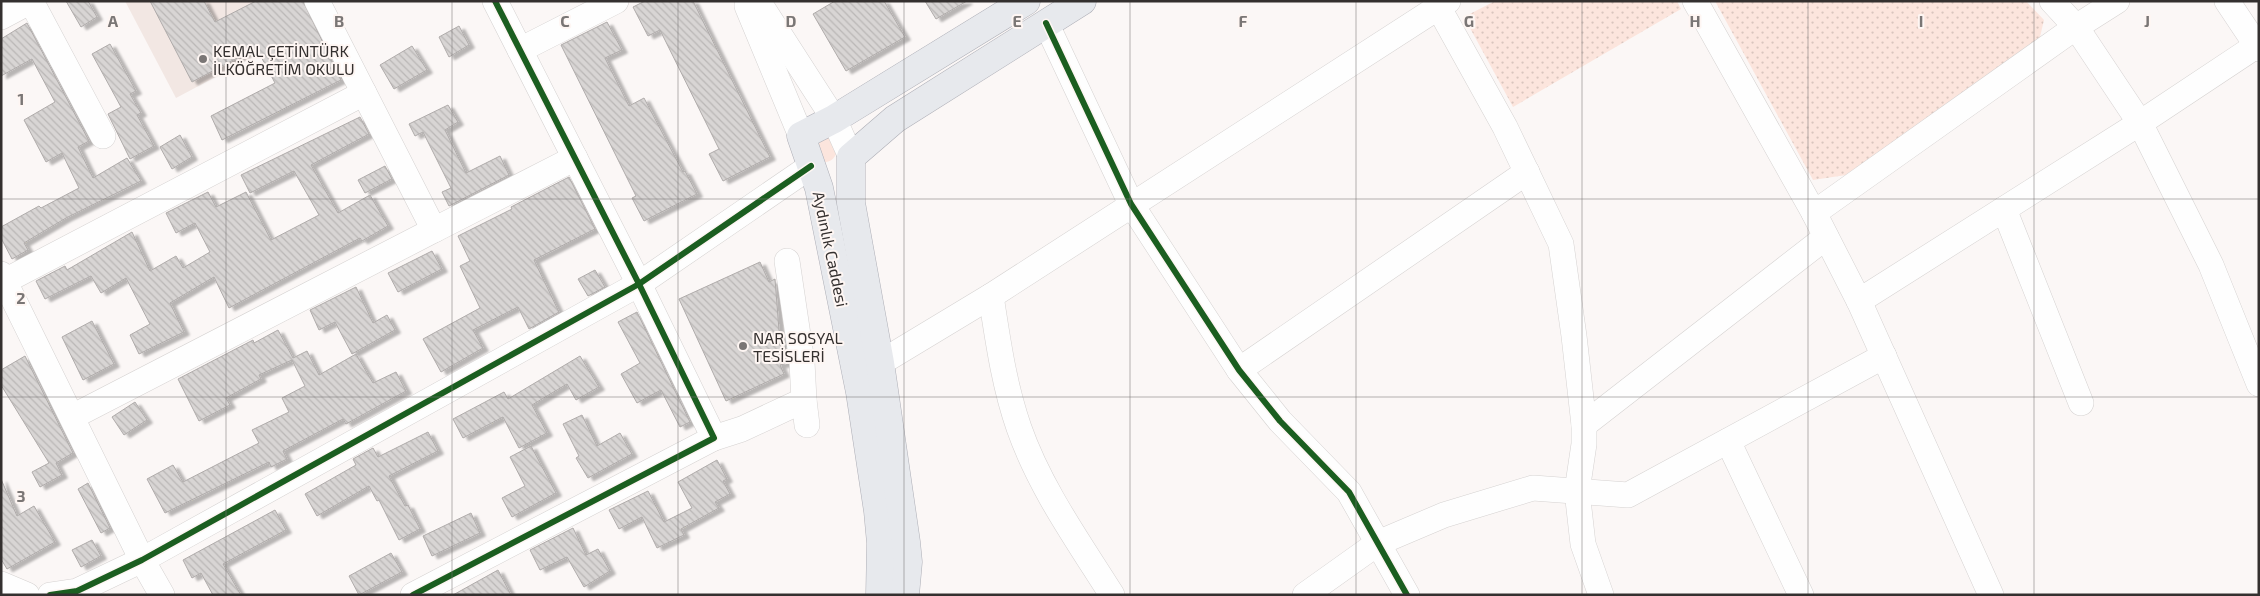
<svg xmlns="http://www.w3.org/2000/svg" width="2260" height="596" viewBox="0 0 2260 596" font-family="'Exo 2',sans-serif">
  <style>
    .built { fill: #f2e7e3 }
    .grass { fill: #fce5dd }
    .park { fill: url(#park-dots) }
    .building { fill: url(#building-back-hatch); stroke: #afabaa; filter: url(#shadow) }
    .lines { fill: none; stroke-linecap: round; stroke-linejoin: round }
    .minor-casing { stroke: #d5d2d1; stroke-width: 26 }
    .major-casing { stroke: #adaeb6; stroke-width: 29 }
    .minor { stroke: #fefefe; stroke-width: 25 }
    .major { stroke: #e7e9ed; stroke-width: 28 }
    .cycleway-casing { stroke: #fef6f3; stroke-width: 9 }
    .cycleway { stroke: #1b5e20; stroke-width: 6 }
    .grid { fill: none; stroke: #7a7675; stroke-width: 1; stroke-opacity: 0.55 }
    .poi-dot { fill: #7a7675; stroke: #fef6f3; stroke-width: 2 }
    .labels { text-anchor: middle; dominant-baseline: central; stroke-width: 4; stroke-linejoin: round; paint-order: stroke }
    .poi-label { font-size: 16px; fill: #34302f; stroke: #fef6f3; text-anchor: start }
    .street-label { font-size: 16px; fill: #34302f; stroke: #fef6f3 }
    .grid-label { font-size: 16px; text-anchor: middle; font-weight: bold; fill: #7a7675; stroke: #fef6f3; stroke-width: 4; stroke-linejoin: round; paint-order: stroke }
  </style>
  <defs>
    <pattern id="park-dots" width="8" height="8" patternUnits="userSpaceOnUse" patternTransform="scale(1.25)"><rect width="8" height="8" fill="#fce5dd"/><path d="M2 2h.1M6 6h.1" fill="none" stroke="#d9c5be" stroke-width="1.8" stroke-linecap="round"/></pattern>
    <pattern id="building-back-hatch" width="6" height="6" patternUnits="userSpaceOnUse" patternTransform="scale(1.25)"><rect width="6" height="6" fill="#d8d5d4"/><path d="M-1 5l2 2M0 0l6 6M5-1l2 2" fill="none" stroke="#bab7b6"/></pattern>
    <filter id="shadow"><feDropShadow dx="5.5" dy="3" stdDeviation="1" flood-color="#0004"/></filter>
  </defs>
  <rect width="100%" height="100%" fill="#fbf7f6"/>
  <!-- built -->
  <path class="built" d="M125,1H316L325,19L176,98Z"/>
  <!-- grass -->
  <path class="grass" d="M826,137L830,138L837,152C834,160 829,163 821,162L813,144Z"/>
  <!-- park -->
  <g class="park">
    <path d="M1495,1H1677L1681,9L1513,107L1464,17Z"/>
    <path d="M1715,1H2026L2044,20L2039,41L1846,175L1813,180Z"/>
  </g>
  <!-- building -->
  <g class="building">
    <path d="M66,1H88L97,17L81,27Z"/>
    <path d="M150,1H204L215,22L256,1H303L341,80L222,140L211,116L275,83L258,51L254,53L252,50L192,82Z"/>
    <path d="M645,1H693L770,157L723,181L709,154L719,149L660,30L648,36L633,7Z"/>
    <path d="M835,1H884L905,37L846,71L813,14Z"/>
    <path d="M925,1H967L936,19Z"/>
    <path d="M607,22L622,50L605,58L629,106L644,98L683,172L685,171L697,194L644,221L632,198L636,196L561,45Z"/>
    <path d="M27,23L89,141L78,147L93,178L127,158L141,181L66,218L24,243L28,250L12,259L1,238V227L39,206L41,208L79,188L62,153L46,162L24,120L55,102L32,59L1,76V39Z"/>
    <path d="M459,26L469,45L449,57L439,37Z"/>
    <path d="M110,44L136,91L130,94L141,113L137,115L154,146L130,159L108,114L121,107L92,54Z"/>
    <path d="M412,46L427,70L394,89L380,65Z"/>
    <path d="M448,105L458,122L445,130L466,173L500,156L509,175L449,206L442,192L451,188L423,132L415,136L409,124Z"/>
    <path d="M360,117L369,134L311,165L338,213L370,195L388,226L362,241L360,238L229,308L214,277L170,303L184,332L139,354L130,335L150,324L126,278L101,293L91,276L45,299L36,281L65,266L67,270L132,232L150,271L176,256L183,268L210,252L195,223L176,233L166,213L208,192L216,207L246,192L271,240L319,215L294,171L250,193L241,175Z"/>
    <path d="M180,135L192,157L172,169L160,147Z"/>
    <path d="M385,166L392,179L365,193L358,180Z"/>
    <path d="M569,177L595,229L534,260L559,312L529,329L518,307L473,330L483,348L441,372L423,339L480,308L460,266L470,261L458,236L512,209L511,207Z"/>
    <path d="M432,251L442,269L398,292L388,273Z"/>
    <path d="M760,262L769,282L775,279L779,330L785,344L788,363L780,365L784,374L726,401L679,299Z"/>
    <path d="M595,270L605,287L588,296L578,279Z"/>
    <path d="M356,287L373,323L387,315L395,330L352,354L335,322L319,330L310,310Z"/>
    <path d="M637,312L690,422L680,427L661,390L637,403L621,374L640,363L618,322Z"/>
    <path d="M92,321L114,364L83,380L62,337Z"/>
    <path d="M278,330L293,358L307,351L319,375L356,354L373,383L396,372L406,391L346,424L343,419L283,451L287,459L271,467L269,462L165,513L147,479L173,465L183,482L259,443L252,430L289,412L282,398L305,386L292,360L259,375L261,379L226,398L230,405L199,421L178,379L253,340L254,343Z"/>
    <path d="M25,356L73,453L56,463L62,475L40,487L32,472L49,463L1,385V370Z"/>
    <path d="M580,356L599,387L576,400L567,384L532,405L547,433L519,448L503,417L463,438L453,419L504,392L508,399Z"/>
    <path d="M135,402L147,420L124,435L112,417Z"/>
    <path d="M582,415L597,446L620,433L632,454L588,478L576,458L579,456L563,424Z"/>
    <path d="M428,432L438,451L389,476L405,506L408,505L420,529L399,540L379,500L377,501L369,486L317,516L305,494L356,465L353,459L373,448L378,457Z"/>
    <path d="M531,446L556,493L512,517L502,498L525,486L510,457Z"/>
    <path d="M717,460L727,479L723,481L730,494L715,502L719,508L681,529L684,535L657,548L642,517L619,529L609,510L648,491L664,522L692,508L678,482Z"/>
    <path d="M1,479L17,516L34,506L55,542L7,569L1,559Z"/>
    <path d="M88,483L110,528L101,533L78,489Z"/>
    <path d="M275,510L286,530L223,564L241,595H213L201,573L192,578L183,560Z"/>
    <path d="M471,513L480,533L432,556L423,536Z"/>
    <path d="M573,528L586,555L598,549L610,571L584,587L567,557L540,570L530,550Z"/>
    <path d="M92,540L101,556L81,567L72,550Z"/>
    <path d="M391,553L402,572L359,595L349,576Z"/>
    <path d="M498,570L511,595H453Z"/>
  </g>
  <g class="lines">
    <defs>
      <g id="minor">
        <path d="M31,1L103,136"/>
        <path d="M758,1L834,119L851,157"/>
        <path d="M1435,1L1505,127L1561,244L1574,336L1584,425V444L1577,491L1583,544L1601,595"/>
        <path d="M1695,1L1814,213L1859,301L1991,595"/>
        <path d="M2052,1L2076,27L2140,123L2211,265L2259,384"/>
        <path d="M2227,1L2259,49"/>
        <path d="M747,6L801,136"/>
        <path d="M1,17L31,1"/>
        <path d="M1046,23L1131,204L1239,370L1280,421L1349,492L1407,595"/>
        <path d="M520,50L616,1"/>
        <path d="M2004,209L2081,403"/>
        <path d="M1814,213L2076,27L2117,1"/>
        <path d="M434,230L575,158"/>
        <path d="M787,261L802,362L804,400"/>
        <path d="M1,274L142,560L162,595"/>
        <path d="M5,281L364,93"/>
        <path d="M991,296C998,341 1004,385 1019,428C1040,488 1078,541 1112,595"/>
        <path d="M1859,301L2140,123L2256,46"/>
        <path d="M880,363L991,296L1448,1"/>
        <path d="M1239,370L1527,172"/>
        <path d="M72,417L434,230L317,1"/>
        <path d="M1584,425L1826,237"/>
        <path d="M714,438L742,429L804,400L807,425"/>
        <path d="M1728,441L1801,595"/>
        <path d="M1,584L27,595"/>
        <path d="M50,595L77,591L142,560L639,284L811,166"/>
        <path d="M413,595L714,438L639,284L495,1"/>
        <path d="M1305,595L1378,543L1444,515L1533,488L1628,495L1884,356"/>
      </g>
      <g id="major">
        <path d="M880,595L881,543L878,511L860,392L819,188L801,136L834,119L1026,1"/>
        <path d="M905,595L908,562L906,542L880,363L851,203V157L895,119L1082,1"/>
      </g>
    </defs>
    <!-- minor casing -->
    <use href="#minor" class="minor-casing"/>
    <!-- major casing -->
    <use href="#major" class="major-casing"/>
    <!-- minor -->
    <use href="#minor" class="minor"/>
    <!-- major -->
    <use href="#major" class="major"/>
    <defs>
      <g id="cycleway">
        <path d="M1046,23L1131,204L1239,370L1280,421L1349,492L1407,595"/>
        <path d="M50,595L77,591L142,560L639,284L811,166"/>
        <path d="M413,595L714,438L639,284L495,1"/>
      </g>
    </defs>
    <!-- cycleway casing -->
    <use href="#cycleway" class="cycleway-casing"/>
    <!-- cycleway -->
    <use href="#cycleway" class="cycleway"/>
  </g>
  <!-- grid -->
  <path class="grid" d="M226,1V595M452,1V595M678,1V595M904,1V595M1130,1V595M1356,1V595M1582,1V595M1808,1V595M2034,1V595M1,199H2259M1,397H2259"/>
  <!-- markers -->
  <g class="poi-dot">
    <circle cx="203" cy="59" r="5"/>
    <circle cx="743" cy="346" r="5"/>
  </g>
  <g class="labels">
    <!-- poi labels -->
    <g class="poi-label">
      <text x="213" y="50">KEMAL ÇETİNTÜRK<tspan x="213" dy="18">İLKÖĞRETİM OKULU</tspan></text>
      <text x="753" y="337">NAR SOSYAL<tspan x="753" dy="18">TESİSLERİ</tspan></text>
    </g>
    <!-- street labels -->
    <g class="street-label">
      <text transform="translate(831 249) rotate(78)">Aydınlık Caddesi</text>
    </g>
  </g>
  <g class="grid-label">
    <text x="113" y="27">A</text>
    <text x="339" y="27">B</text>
    <text x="565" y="27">C</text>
    <text x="791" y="27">D</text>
    <text x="1017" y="27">E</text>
    <text x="1243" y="27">F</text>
    <text x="1469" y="27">G</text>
    <text x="1695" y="27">H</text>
    <text x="1921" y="27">I</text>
    <text x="2147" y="27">J</text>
    <text x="21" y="105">1</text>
    <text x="21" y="304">2</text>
    <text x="21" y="502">3</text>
  </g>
  <!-- border -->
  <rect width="2260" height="596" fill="none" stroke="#34302f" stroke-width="5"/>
</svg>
